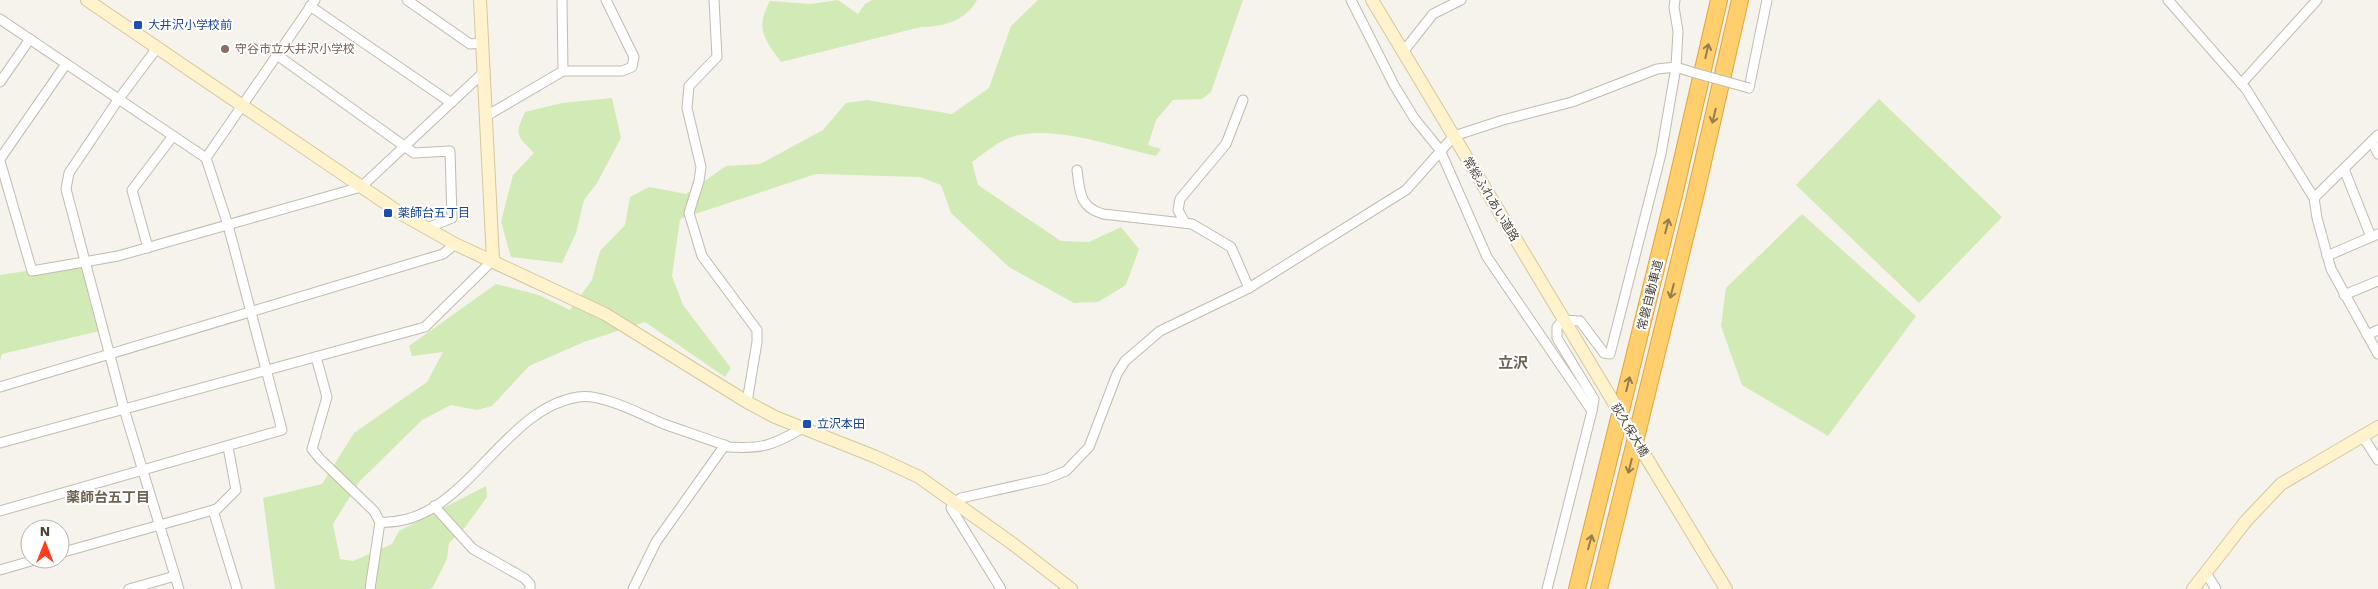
<svg xmlns="http://www.w3.org/2000/svg" width="2378" height="589" viewBox="0 0 2378 589" font-family="'Work Sans','Noto Sans JP',sans-serif">
  <style>
    .green { fill: #d2eab5 }
    .lines { fill: none; stroke-linecap: round; stroke-linejoin: round }
    .street-casing { stroke: #c2bbae; stroke-width: 11 }
    .secondary-casing { stroke: #d6c79b; stroke-width: 14 }
    .highway-casing { stroke: #e0a43c; stroke-width: 18 }
    .street { stroke: #fff; stroke-width: 9 }
    .secondary { stroke: #fff3cd; stroke-width: 12 }
    .highway { stroke: #ffcf6e; stroke-width: 16 }
    .street-bridge-casing { stroke: #c2bbae; stroke-width: 11; stroke-linecap: butt }
    .secondary-bridge-casing { stroke: #d6c79b; stroke-width: 14; stroke-linecap: butt }
    .street-bridge { stroke: #fff; stroke-width: 9 }
    .secondary-bridge { stroke: #fff3cd; stroke-width: 12 }
    .oneway { stroke: #937c4e }
    .transit-dot { fill: #1a4fb4; stroke: #fff; stroke-width: 2 }
    .education-dot { fill: #8d6e63; stroke: #fff; stroke-width: 2 }
    .labels { text-anchor: middle; dominant-baseline: central; stroke-width: 4; stroke-linejoin: round; paint-order: stroke }
    .transit-label { font-size: 12px; fill: #164399; stroke: #fff; text-anchor: start }
    .education-label { font-size: 12px; fill: #785e54; stroke: #fff; text-anchor: start }
    .street-label { font-size: 12px; fill: #4b4439; stroke: #fff }
    .neighbourhood-label { font-size: 14px; font-weight: bold; fill: #6e6250; stroke: #fff }
    .quarter-label { font-size: 15px; font-weight: bold; fill: #6e6250; stroke: #fff }
  </style>
  <rect width="100%" height="100%" fill="#f6f3ec"/>
  <!-- green -->
  <g class="green">
    <path d="M838,0L858,14L865,4L872,0H977C966,21 942,27 921,27L781,62C764,39 755,29 770,1L811,4Z"/>
    <path d="M1038,0H1243L1211,92L1202,99L1173,100L1156,120L1148,145L1161,149L1156,156C1116,147 1054,125 1015,136C999,140 985,153 972,162L978,185L1061,241L1089,242L1121,227L1139,249L1126,285L1098,302L1074,303L1009,267L951,213L941,185L920,177L816,174L680,219L672,276L683,305L731,368L725,377L645,322L584,342L529,366L492,406L477,410L451,405L422,420L359,482L333,524L340,559L353,561L392,544L399,531L486,486L487,497L466,526L449,543L447,559L433,587L429,589H275L263,498L322,484L354,433L427,382L443,352L412,356L409,346L496,284L539,295L570,310L592,280L600,251L625,225L630,197L649,187L686,194L726,166L760,164L823,130L846,103L867,100L952,114L989,88L1011,26Z"/>
    <path d="M612,98L621,138L597,183L584,200L576,233L562,263L511,257L501,222L513,175L534,153C517,135 514,136 525,112L562,103Z"/>
    <path d="M1879,99L2002,217L1919,303L1796,185Z"/>
    <path d="M1802,214L1916,316L1828,436L1742,385L1721,326L1726,288Z"/>
    <path d="M86,262L104,330L2,354L0,361V275Z"/>
  </g>
  <g class="lines">
    <defs>
      <g id="street">
        <path d="M407,0L470,44L483,43"/>
        <path d="M714,0L717,57L689,86L687,108L701,167L699,181L689,213L702,256L757,330V342L747,402"/>
        <path d="M1351,0L1394,85L1414,118L1440,150L1487,257L1592,411L1547,589"/>
        <path d="M2168,0L2246,89L2314,198L2317,218L2331,269L2378,354"/>
        <path d="M310,6L450,102"/>
        <path d="M0,19L206,158L228,225L282,430L0,511"/>
        <path d="M157,48L118,100L69,173L66,189L124,409L179,589"/>
        <path d="M1403,52L1433,14L1461,0"/>
        <path d="M277,55L414,153L450,151L452,218L432,226L429,230"/>
        <path d="M563,71H622L632,67L634,57L606,0"/>
        <path d="M0,82L30,39"/>
        <path d="M2241,84L2317,0"/>
        <path d="M1749,88L1767,0"/>
        <path d="M488,115L563,71L562,0"/>
        <path d="M2372,141L2378,154"/>
        <path d="M206,158L315,0"/>
        <path d="M0,159L66,64"/>
        <path d="M0,161L32,271L118,256L361,187L485,71"/>
        <path d="M2344,169L2371,237"/>
        <path d="M1077,170C1080,192 1079,207 1103,214L1192,224L1231,247L1249,288"/>
        <path d="M2314,198L2378,135"/>
        <path d="M1185,223L1178,210L1180,199L1226,144L1243,100"/>
        <path d="M148,248L132,190L173,136"/>
        <path d="M2327,256L2378,234"/>
        <path d="M2344,295L2378,281"/>
        <path d="M2367,335L2378,330"/>
        <path d="M316,357L327,397L312,449L320,459L374,511L380,522L370,589"/>
        <path d="M0,387L443,254L455,244"/>
        <path d="M1592,411L1594,399L1557,338V327L1563,320L1580,321L1604,353L1610,354L1661,154L1676,67L1678,31L1674,7L1675,0"/>
        <path d="M2362,435L2378,460"/>
        <path d="M0,443L425,327L493,260"/>
        <path d="M434,506L473,549L524,578L530,584V589"/>
        <path d="M213,510L237,589"/>
        <path d="M380,522C464,527 500,409 578,397C602,393 642,415 664,424C686,432 708,439 729,447C763,449 773,445 801,429"/>
        <path d="M60,553L217,509L236,490L228,447"/>
        <path d="M0,570L38,559"/>
        <path d="M2206,573L2216,589"/>
        <path d="M129,589L175,576"/>
        <path d="M633,589L656,542L725,445"/>
        <path d="M1001,589L951,508L961,498L1046,479L1066,471L1089,447L1117,374L1125,361L1160,331L1249,288L1406,190L1454,136L1503,120L1572,102L1657,69L1676,67L1695,73"/>
      </g>
      <g id="secondary">
        <path d="M87,0L400,213L455,244L605,314L747,402L775,417L876,457L919,477L1013,544L1071,589"/>
        <path d="M480,0L493,260"/>
        <path d="M1372,0L1611,398"/>
        <path d="M1649,462L1726,589"/>
        <path d="M2193,589L2246,521L2281,484L2378,427"/>
      </g>
      <g id="highway">
        <path d="M1577,589L1674,195L1719,0"/>
        <path d="M1599,589L1694,201L1740,0"/>
      </g>
    </defs>
    <!-- street casing -->
    <use href="#street" class="street-casing"/>
    <!-- secondary casing -->
    <use href="#secondary" class="secondary-casing"/>
    <!-- highway casing -->
    <use href="#highway" class="highway-casing"/>
    <!-- street -->
    <use href="#street" class="street"/>
    <!-- secondary -->
    <use href="#secondary" class="secondary"/>
    <!-- highway -->
    <use href="#highway" class="highway"/>
    <defs>
      <path id="street-bridge" d="M1695,73L1749,88"/>
      <path id="secondary-bridge" d="M1611,398L1649,462"/>
    </defs>
    <!-- street-bridge casing -->
    <use href="#street-bridge" class="street-bridge-casing"/>
    <!-- secondary-bridge casing -->
    <use href="#secondary-bridge" class="secondary-bridge-casing"/>
    <!-- street-bridge -->
    <use href="#street-bridge" class="street-bridge"/>
    <!-- secondary-bridge -->
    <use href="#secondary-bridge" class="secondary-bridge"/>
  </g>
  <!-- one-way arrows -->
  <defs><path id="oneway-shaft" d="M-6 0H5M1.5-3L5.5 0L1.5 3" fill="none" stroke-width="1.6" stroke-linecap="round" stroke-linejoin="round" transform="scale(1.25)"/></defs>
  <g class="oneway">
    <use href="#oneway-shaft" transform="translate(1707 51) rotate(-77)"/>
    <use href="#oneway-shaft" transform="translate(1714 116) rotate(103)"/>
    <use href="#oneway-shaft" transform="translate(1667 226) rotate(-76)"/>
    <use href="#oneway-shaft" transform="translate(1672 291) rotate(104)"/>
    <use href="#oneway-shaft" transform="translate(1628 384) rotate(-76)"/>
    <use href="#oneway-shaft" transform="translate(1630 466) rotate(104)"/>
    <use href="#oneway-shaft" transform="translate(1590 542) rotate(-75)"/>
  </g>
  <!-- markers -->
  <g class="transit-dot">
    <rect x="133" y="20" width="10" height="10" rx="2.5"/>
    <rect x="383" y="208" width="10" height="10" rx="2.5"/>
    <rect x="802" y="419" width="10" height="10" rx="2.5"/>
  </g>
  <circle class="education-dot" cx="225" cy="49" r="5"/>
  <g class="labels">
    <!-- transit labels -->
    <g class="transit-label">
      <text x="148" y="25">大井沢小学校前</text>
      <text x="398" y="213">薬師台五丁目</text>
      <text x="817" y="424">立沢本田</text>
    </g>
    <!-- education labels -->
    <g class="education-label">
      <text x="235" y="49">守谷市立大井沢小学校</text>
    </g>
    <!-- street labels -->
    <g class="street-label">
      <text transform="translate(1491 199) rotate(59)">常総ふれあい道路</text>
      <text transform="translate(1650 295) rotate(-76)">常磐自動車道</text>
      <text transform="translate(1630 430) rotate(59)">荻久保大橋</text>
    </g>
    <!-- neighbourhood labels -->
    <g class="neighbourhood-label">
      <text x="108" y="497">薬師台五丁目</text>
    </g>
    <!-- quarter labels -->
    <g class="quarter-label">
      <text x="1513" y="363">立沢</text>
    </g>
  </g>
  <!-- north arrow -->
  <g transform="translate(45 544)"><circle r="24" fill="#ffffff" stroke="#b7b4b0"/>
  <path d="M0-4L9 19L0 12L-9 19Z" fill="#fc3f1d"/>
  <text y="-8" font-size="14" font-weight="bold" text-anchor="middle" fill="#4b4439">N</text>
  </g>
</svg>
